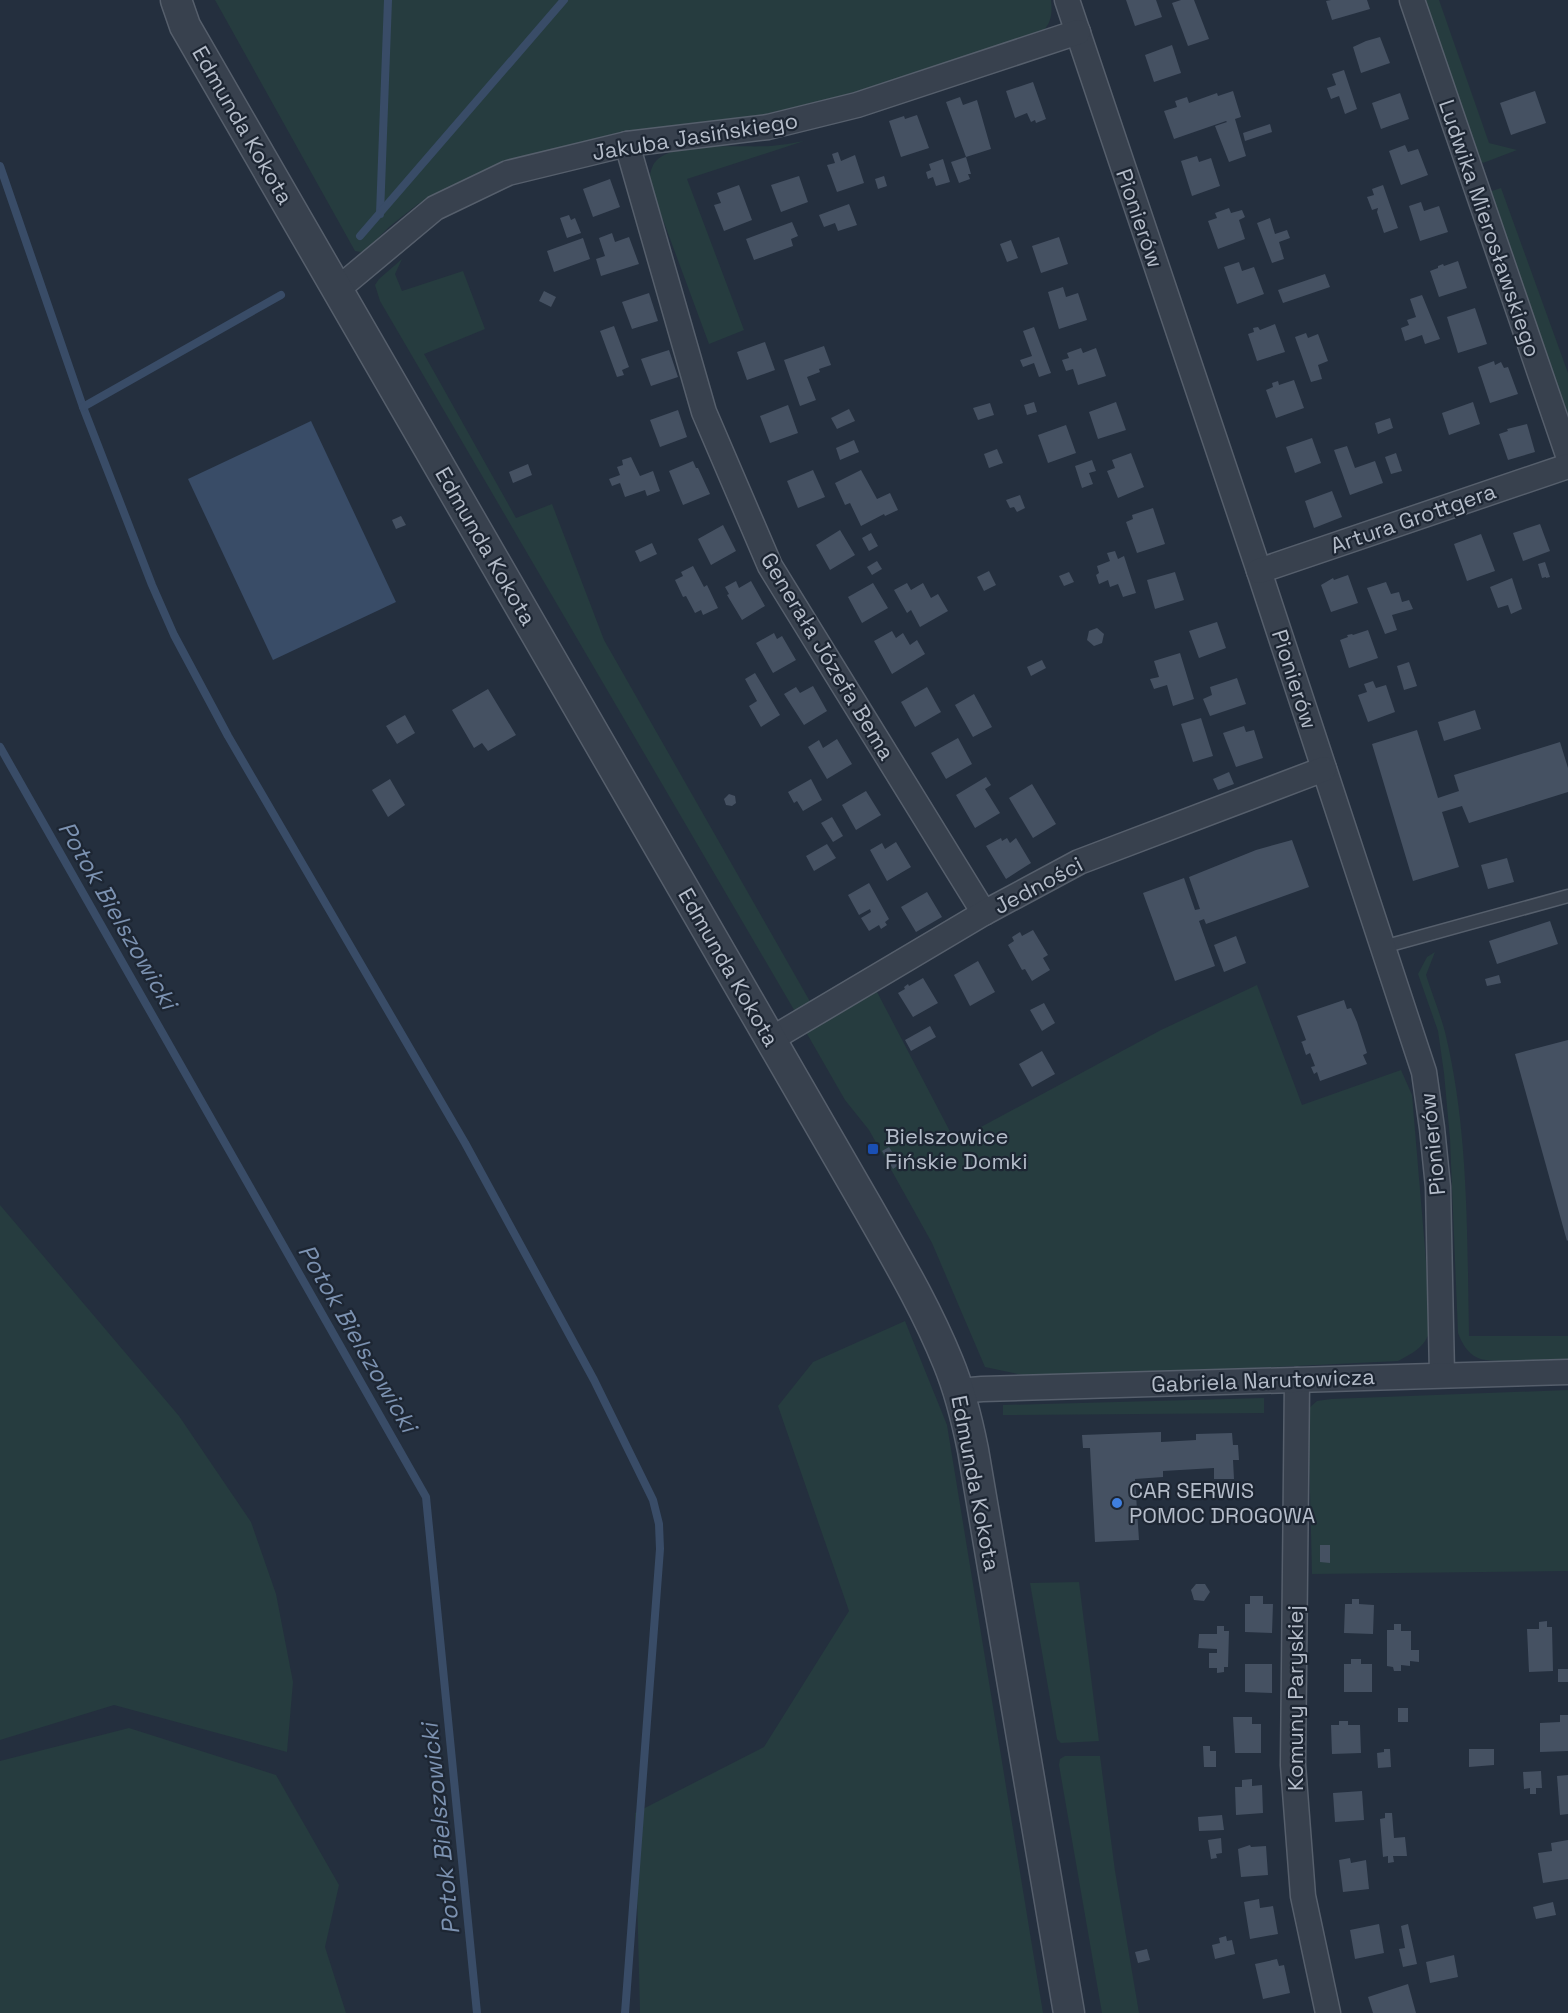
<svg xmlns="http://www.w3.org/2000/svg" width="1568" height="2013" viewBox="0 0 1568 2013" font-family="'Space Grotesk',sans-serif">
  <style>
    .green { fill: #263c3f }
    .water { fill: #394c67 }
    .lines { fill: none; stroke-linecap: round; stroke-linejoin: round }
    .stream { stroke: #394c67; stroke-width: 8 }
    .building { fill: #455162 }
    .service-casing { stroke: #565f6c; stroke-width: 15 }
    .minor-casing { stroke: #565f6c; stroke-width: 27 }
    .tertiary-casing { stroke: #565f6c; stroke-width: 33 }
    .service { stroke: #38414e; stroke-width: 12 }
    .minor { stroke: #38414e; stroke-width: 24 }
    .tertiary { stroke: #38414e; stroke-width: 30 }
    .transit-dot { fill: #1a4fb4; stroke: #1d2633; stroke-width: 2 }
    .shop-dot { fill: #3f7fe0; stroke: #1d2633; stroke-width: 2 }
    .labels { text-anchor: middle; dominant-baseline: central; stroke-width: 4.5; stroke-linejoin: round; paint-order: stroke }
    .street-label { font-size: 22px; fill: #b4bcc9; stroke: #1d2633 }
    .poi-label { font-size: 22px; fill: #b4bcc9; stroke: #1d2633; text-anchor: start }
    .water-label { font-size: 24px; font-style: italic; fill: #7c92b1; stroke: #1d2633 }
  </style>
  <rect width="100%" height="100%" fill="#242f3e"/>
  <!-- green -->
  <g class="green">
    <path d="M215,0H1051C1053,17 1050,27 1036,37L771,119L599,139L574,145L526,159L418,204L389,227L367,249L361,252L355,251Z"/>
    <path d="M1424,0H1439L1489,143L1517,150L1483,163L1478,160Z"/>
    <path d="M804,141L687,179L744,330L709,344L649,182C650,175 651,166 656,161C674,141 745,148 771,146C782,145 793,143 804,141Z"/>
    <path d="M1501,188L1568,373V417L1489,194L1492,191Z"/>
    <path d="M402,259L395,274L402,291L463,271L485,329L424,354L516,518L552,504L604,640L812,1005L797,1015L380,301L375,285L379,279Z"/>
    <path d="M1435,952L1426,975C1432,994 1440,1013 1445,1032C1469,1131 1467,1234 1469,1336H1568V1359C1551,1359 1490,1364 1478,1358C1467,1353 1462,1343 1458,1333L1450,1139L1444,1073L1438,1031L1418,974L1427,957Z"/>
    <path d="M1257,985L1302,1105L1401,1070L1412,1095L1431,1320C1430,1344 1417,1351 1398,1361L1231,1369L1023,1375L985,1367L932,1243L869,1130L845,1100L806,1032L876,990L955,1141L1161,1030Z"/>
    <path d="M0,1205L179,1416L251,1522L276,1594L293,1682L287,1752L114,1705L0,1740Z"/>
    <path d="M905,1321L947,1425L1043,2013H640L635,1813L764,1747L849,1611L778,1406L813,1362Z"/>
    <path d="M1568,1390V1571L1312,1574L1308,1409L1317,1401L1331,1399Z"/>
    <path d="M1264,1398V1413L1003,1415V1405Z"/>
    <path d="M1079,1582L1099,1741L1061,1743L1057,1739L1030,1583Z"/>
    <path d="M129,1728L276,1775L339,1885L325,1947L346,2013H0V1761Z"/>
    <path d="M1065,1756H1100L1115,1871L1139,2013H1102L1059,1765L1060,1759Z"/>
  </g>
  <!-- water -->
  <path class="water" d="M311,421L396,602L273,660L188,479Z"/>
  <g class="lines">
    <!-- stream -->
    <g class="stream">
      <path d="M0,166L83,407L152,585L174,635L228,736L465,1143L594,1380L653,1500L659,1524L660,1549L625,2013"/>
      <path d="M380,214L388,0"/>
      <path d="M360,236L564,0"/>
      <path d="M83,407L281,295"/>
      <path d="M0,747L426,1497L477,2013"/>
    </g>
  </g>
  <!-- building -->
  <g class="building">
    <path d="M1126,0H1156L1162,17L1135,26Z"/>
    <path d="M1181,0H1194L1209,39L1188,46L1172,3Z"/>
    <path d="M1331,0H1367L1370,9L1332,20L1326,1Z"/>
    <path d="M1380,37L1390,63L1361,73L1353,47L1366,41Z"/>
    <path d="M1172,45L1181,73L1154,82L1145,55Z"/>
    <path d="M1344,70L1357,109L1345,114L1339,96L1331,99L1327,88L1336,85L1332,74Z"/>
    <path d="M1033,82L1046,119L1036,123L1035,120L1031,122L1027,113L1015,118L1006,91Z"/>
    <path d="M1233,91L1241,117L1235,119L1246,156L1229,162L1215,126L1227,122L1226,121L1174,139L1164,111L1177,107L1175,101L1187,97L1189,103L1217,93L1218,96Z"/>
    <path d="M1535,91L1546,123L1511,135L1500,103Z"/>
    <path d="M1400,93L1409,119L1381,129L1372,103Z"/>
    <path d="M960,97L963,105L977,100L991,149L966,157L946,102Z"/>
    <path d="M917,115L929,148L901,157L889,121L904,116L905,119Z"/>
    <path d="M1270,124L1272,132L1245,141L1243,133Z"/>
    <path d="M1405,145L1408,152L1418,149L1428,175L1401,185L1389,151Z"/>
    <path d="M838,152L841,161L855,155L864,183L837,192L827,165L835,163L832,154Z"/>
    <path d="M1197,156L1199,162L1211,158L1220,186L1192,196L1181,161Z"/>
    <path d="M966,157L971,174H968L970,179L959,183L951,162Z"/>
    <path d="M943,159L950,182L936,186L933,177L928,179L926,172L931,170L929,164Z"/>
    <path d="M799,176L808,202L781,212L771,185Z"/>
    <path d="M884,176L887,186L878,189L875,179Z"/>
    <path d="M610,179L620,207L593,217L583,189Z"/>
    <path d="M739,185L752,220L724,231L714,205L721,203L717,193Z"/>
    <path d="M1383,185L1398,228L1384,233L1377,212L1378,208L1372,210L1367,197L1374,195L1372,189Z"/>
    <path d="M1421,202L1424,211L1439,206L1448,232L1420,241L1409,206Z"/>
    <path d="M849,204L857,225L838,231L835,223L824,227L819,215Z"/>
    <path d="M1229,208L1231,213L1242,210L1245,217L1239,220L1245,239L1218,249L1208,221L1217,218L1215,213Z"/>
    <path d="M569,215L571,220L575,218L581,233L567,238L560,218Z"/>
    <path d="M1270,218L1275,234L1287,230L1290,238L1279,242L1284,259L1272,263L1257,223Z"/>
    <path d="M792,222L798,236L791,239L793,246L754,260L746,239Z"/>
    <path d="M612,233L615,242L629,237L639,264L601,276L596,259L605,256L599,238Z"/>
    <path d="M1059,237L1068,264L1041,273L1032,246Z"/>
    <path d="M583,238L590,259L554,272L547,251Z"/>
    <path d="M1011,240L1018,258L1007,262L1000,244Z"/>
    <path d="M1458,261L1467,288L1439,297L1430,271L1438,268V266L1443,264L1444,266Z"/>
    <path d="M1239,262L1242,271L1254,267L1264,294L1237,304L1224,267Z"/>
    <path d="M1325,274L1330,287L1283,303L1278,290Z"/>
    <path d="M1063,287L1066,297L1078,293L1087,320L1059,329L1048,292Z"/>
    <path d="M544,291L556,297L551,307L539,301Z"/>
    <path d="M649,293L658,321L632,329L622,302Z"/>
    <path d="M1422,295L1440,339L1425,344L1422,335L1405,341L1401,328L1409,325L1407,320L1416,317L1410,299Z"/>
    <path d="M1475,308L1487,344L1458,353L1447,317Z"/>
    <path d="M1275,324L1285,352L1257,361L1248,334L1254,332L1253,328L1258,327L1260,330Z"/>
    <path d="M614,326L629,367L622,370L624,375L617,377L600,331Z"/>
    <path d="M1034,327L1051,373L1039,377L1034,363L1023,367L1020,360L1032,356L1023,331Z"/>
    <path d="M1306,333L1308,338L1318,334L1328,361L1318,365L1322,379L1311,382L1295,337Z"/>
    <path d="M765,342L775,370L747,380L737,352Z"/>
    <path d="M824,346L831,365L819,369L820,372L807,377L816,400L800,406L784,360Z"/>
    <path d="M1081,348L1083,353L1096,348L1106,376L1078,385L1073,369L1066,371L1062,360L1069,358L1067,353Z"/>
    <path d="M669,350L678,377L651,386L641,359Z"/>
    <path d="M1494,361L1495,365L1501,362L1504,368L1508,367L1518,394L1490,403L1478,367Z"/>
    <path d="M1294,380L1304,408L1276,418L1266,390L1273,387L1272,383L1278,381L1279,385Z"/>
    <path d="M1034,402L1037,412L1027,415L1024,405Z"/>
    <path d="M1116,402L1126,430L1098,439L1089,412Z"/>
    <path d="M1473,402L1480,424L1449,435L1442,413Z"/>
    <path d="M990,403L994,415L978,420L973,408Z"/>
    <path d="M788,405L798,433L770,443L760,416Z"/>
    <path d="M849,409L855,421L837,429L831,418Z"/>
    <path d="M678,410L687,437L660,447L650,420Z"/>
    <path d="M1390,418L1393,428L1378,434L1375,423Z"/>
    <path d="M1527,424L1535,452L1508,460L1499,434L1508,431L1507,429Z"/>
    <path d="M1066,425L1076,453L1048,463L1038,435Z"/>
    <path d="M1312,438L1321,463L1295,473L1286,447Z"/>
    <path d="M854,440L859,452L840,460L836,448Z"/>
    <path d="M1347,446L1355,468L1375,461L1383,483L1350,495L1334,450Z"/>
    <path d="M997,449L1003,463L989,468L984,454Z"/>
    <path d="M1131,453L1144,487L1118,498L1107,471L1115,468L1112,460Z"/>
    <path d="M1396,453L1402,471L1391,474L1385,457Z"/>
    <path d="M631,457L640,476L653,471L660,491L647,496L645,490L625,497L620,483L612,486L609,479L620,475L617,467L623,465L622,460Z"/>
    <path d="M1092,460L1096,471L1089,473L1093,484L1082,488L1075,466Z"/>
    <path d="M693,461L696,468H698L710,494L683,505L669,471Z"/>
    <path d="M528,464L532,475L513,483L509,472Z"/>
    <path d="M813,470L825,497L798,508L787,481Z"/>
    <path d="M861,470L877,499L890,493L898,510L885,516L884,514L861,526L850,503L845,505L835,483Z"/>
    <path d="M1332,491L1342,517L1314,528L1305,501Z"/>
    <path d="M1020,495L1025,508L1017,512L1014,507L1010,508L1006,500Z"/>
    <path d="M1153,508L1165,544L1137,553L1126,522L1133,519L1132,515Z"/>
    <path d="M401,516L406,525L396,529L392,520Z"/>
    <path d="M1540,524L1550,551L1523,561L1513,533Z"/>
    <path d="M723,525L736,551L711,565L698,539Z"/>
    <path d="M840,530L855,555L830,570L816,545Z"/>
    <path d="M871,533L878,546L869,551L862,538Z"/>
    <path d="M1481,534L1495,571L1467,581L1454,544Z"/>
    <path d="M652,543L657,554L640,562L635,551Z"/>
    <path d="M1115,551L1118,559L1124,556L1136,593L1123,597L1118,584L1110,587L1108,580L1099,584L1096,575L1099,573L1097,566L1110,561L1107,553Z"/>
    <path d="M877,561L882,569L872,575L867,567Z"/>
    <path d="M1545,562L1550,577L1546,578V577L1542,578L1538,564Z"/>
    <path d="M693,566L704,587L707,585L718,608L703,615L701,610L695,613L686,596L683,597L675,580L683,576L681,572Z"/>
    <path d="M989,571L996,585L984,591L977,577Z"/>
    <path d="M1069,572L1074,582L1064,586L1059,576Z"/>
    <path d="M1175,572L1184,600L1155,609L1147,580Z"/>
    <path d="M1348,575L1358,603L1331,612L1321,585L1333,578L1334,580Z"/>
    <path d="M1512,578L1522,609L1511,614L1508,605L1498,608L1490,587Z"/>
    <path d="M736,581L739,588L751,581L765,606L742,620L727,595L729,594L725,587Z"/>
    <path d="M1386,582L1391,594L1399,592L1402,602L1409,600L1413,609L1392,615L1397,630L1385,634L1367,588Z"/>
    <path d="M873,583L888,608L862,623L848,597Z"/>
    <path d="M907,583L911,590L923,583L931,598L938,594L948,611L920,627L911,610L907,613L894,590Z"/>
    <path d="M1217,622L1226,648L1199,658L1189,631Z"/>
    <path d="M1097,628L1104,634L1102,643L1094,646L1087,640L1089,631Z"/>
    <path d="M1368,630L1378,658L1349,668L1340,640L1348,637L1347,635L1352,634L1353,635Z"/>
    <path d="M892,631L896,638L903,633L910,645L917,640L925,654L892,674L874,641Z"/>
    <path d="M774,633L777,639L782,636L796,660L773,673L756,643Z"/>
    <path d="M1180,653L1194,699L1173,706L1167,685L1154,689L1150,679L1159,677L1154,661Z"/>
    <path d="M1042,660L1046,668L1031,676L1027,667Z"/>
    <path d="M1409,662L1417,686L1404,690L1397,666Z"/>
    <path d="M755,673L780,715L761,727L749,706L757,701L745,679Z"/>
    <path d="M1237,678L1246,704L1210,716L1203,699L1212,695L1210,687Z"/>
    <path d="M1373,681L1376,688L1386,685L1395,712L1368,722L1358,695L1367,692L1364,684Z"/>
    <path d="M813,686L827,711L804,725L784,694L796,687L800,693Z"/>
    <path d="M927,687L941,712L915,727L901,702Z"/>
    <path d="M488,689L516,735L488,751L482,743L474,748L452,710Z"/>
    <path d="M974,694L992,727L973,737L955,705Z"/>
    <path d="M1475,710L1481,729L1444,741L1438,722Z"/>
    <path d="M405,715L415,733L397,744L386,726Z"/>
    <path d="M1201,718L1213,756L1193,762L1181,724Z"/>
    <path d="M1244,726L1246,732L1254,730L1263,758L1236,767L1223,733Z"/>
    <path d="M1417,730L1438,798L1459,791L1454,775L1560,742L1568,768V792L1469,823L1462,806L1442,812L1459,867L1413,881L1372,744Z"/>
    <path d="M958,738L972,764L946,779L931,753Z"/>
    <path d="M837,739L852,764L827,779L808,747L819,740L823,748Z"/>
    <path d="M1229,772L1234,784L1218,790L1213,779Z"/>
    <path d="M986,777L991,785L985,789L1000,813L975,828L956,795Z"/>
    <path d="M390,779L405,805L388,817L372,790Z"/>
    <path d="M811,779L822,800L803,811L797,801L794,803L788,792Z"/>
    <path d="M1032,784L1056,824L1033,838L1009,798Z"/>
    <path d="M866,791L881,815L856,830L842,805Z"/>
    <path d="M729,794L735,796L736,803L732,806L726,805L724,799Z"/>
    <path d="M832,817L843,836L833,842L821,823Z"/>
    <path d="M1001,838L1002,841L1007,838L1010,843L1016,838L1031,863L1006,879L986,846Z"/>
    <path d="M1292,840L1309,887L1206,924L1204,919L1199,921L1215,966L1175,981L1143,893L1184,878L1195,910L1200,909L1189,877L1256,850Z"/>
    <path d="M896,842L911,867L887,881L870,850L882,843L885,849Z"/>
    <path d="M827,844L836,858L814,871L806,856Z"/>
    <path d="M1507,858L1514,882L1488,889L1481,865Z"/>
    <path d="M869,883L889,919L885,922L887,925L881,929L879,925L869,931L861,918L871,912L870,909L859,915L848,895Z"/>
    <path d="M927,892L942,917L916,932L901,907Z"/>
    <path d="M1550,921L1558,944L1497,964L1489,941Z"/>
    <path d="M1033,930L1048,955L1043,958L1050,970L1032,981L1025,969L1022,970L1008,945L1014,941L1012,937L1020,932L1022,936Z"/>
    <path d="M1236,936L1246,963L1224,972L1214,945Z"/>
    <path d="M978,961L995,992L970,1006L954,975Z"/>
    <path d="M1499,975L1501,983L1487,986L1485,979Z"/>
    <path d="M923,978L938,1003L913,1017L898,993L905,989L904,987L908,984L909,986Z"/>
    <path d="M1344,1000L1347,1009L1351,1008L1357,1022L1367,1053L1363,1055L1367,1064L1320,1081L1317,1072L1314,1074L1311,1067L1315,1066L1310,1053L1306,1055L1302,1043L1301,1042L1306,1040L1297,1016Z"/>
    <path d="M1044,1003L1055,1023L1042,1031L1030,1010Z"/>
    <path d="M930,1026L936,1037L911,1051L905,1040Z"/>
    <path d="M1568,1040V1240L1567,1241L1515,1054Z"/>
    <path d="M1042,1051L1055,1074L1032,1087L1019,1064Z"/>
    <path d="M889,1147L900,1164L893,1169L882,1151Z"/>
    <path d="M1161,1432V1442L1196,1440V1434L1232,1433L1233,1445H1238L1239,1460H1233L1234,1479H1214V1468L1163,1471V1477L1135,1479L1139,1540L1095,1542L1090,1448H1083L1082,1435Z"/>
    <path d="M1320,1545H1330V1563L1320,1562Z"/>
    <path d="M1196,1584H1205L1210,1592L1204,1601L1194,1600L1191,1590Z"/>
    <path d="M1250,1596H1263V1604H1273L1272,1633L1245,1632V1604H1250Z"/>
    <path d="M1352,1599H1359V1604L1374,1605L1373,1634L1344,1633L1345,1604H1352Z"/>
    <path d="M1547,1621V1627H1552L1553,1671L1529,1672L1527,1629H1539V1622Z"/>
    <path d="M1394,1624H1401V1631H1411V1650H1419V1662L1410,1661V1666L1401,1665V1671H1394L1393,1667L1387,1666V1630H1394Z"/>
    <path d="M1217,1626H1224V1631H1229L1228,1667H1224V1672L1217,1673V1668H1209V1653H1217V1649L1198,1648L1199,1634H1217Z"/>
    <path d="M1351,1659H1361V1664H1372V1692H1344V1664H1351Z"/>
    <path d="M1245,1664H1272V1693L1245,1692Z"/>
    <rect x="1558" y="1669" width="10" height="13"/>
    <rect x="1398" y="1708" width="10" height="14"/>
    <path d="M1560,1715H1568V1751L1540,1752V1723L1560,1722Z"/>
    <path d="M1233,1717H1252V1724H1261V1753H1235Z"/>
    <path d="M1339,1721H1348V1725H1360L1361,1753L1332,1754L1331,1725H1339Z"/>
    <path d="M1203,1746H1210V1751H1216V1767H1204Z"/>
    <path d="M1384,1749H1390L1391,1767L1378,1768L1377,1753L1384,1752Z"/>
    <path d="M1469,1749H1494V1765L1469,1767Z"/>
    <path d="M1541,1771L1542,1788H1536V1794H1530V1788L1524,1789L1523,1772Z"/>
    <path d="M1568,1775V1814L1560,1815L1557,1776Z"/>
    <path d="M1252,1779V1786L1262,1785L1263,1813L1236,1815L1235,1787H1242V1780Z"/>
    <path d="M1362,1791L1364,1820L1335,1822L1333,1793Z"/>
    <path d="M1385,1813H1392L1394,1838L1405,1837L1407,1856H1393L1394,1862L1388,1863V1856L1383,1857L1380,1819L1385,1818Z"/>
    <path d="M1222,1815L1224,1830L1199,1831L1198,1817Z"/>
    <path d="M1221,1838L1222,1853L1216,1854L1217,1858L1211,1859L1208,1840Z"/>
    <path d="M1568,1840V1879L1543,1883L1538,1853L1552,1851L1551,1843Z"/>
    <path d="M1250,1845L1251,1847L1266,1846L1268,1875L1241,1877L1238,1849Z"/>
    <path d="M1350,1858L1351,1863L1366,1860L1369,1889L1343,1892L1339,1860Z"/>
    <path d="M1259,1899L1260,1908L1273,1906L1278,1934L1250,1939L1244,1902Z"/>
    <path d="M1553,1902L1556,1915L1536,1919L1533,1907Z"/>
    <path d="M1379,1924L1384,1953L1355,1959L1350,1930Z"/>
    <path d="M1408,1924L1417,1964L1403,1967L1399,1949L1405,1948L1401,1926Z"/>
    <path d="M1226,1936L1227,1941L1232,1940L1235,1954L1215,1959L1212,1945L1220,1943L1219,1938Z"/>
    <path d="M1147,1949L1150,1960L1138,1963L1135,1952Z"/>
    <path d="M1454,1955L1458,1977L1430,1983L1426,1962Z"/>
    <path d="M1277,1959L1279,1966L1284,1965L1290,1993L1263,1999L1255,1964Z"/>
    <path d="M1408,1984L1416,2013H1373L1368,1997Z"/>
  </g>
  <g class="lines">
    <defs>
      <path id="service" d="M1383,947L1568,896"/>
      <g id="minor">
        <path d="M1067,0L1259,571L1424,1072L1432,1128L1438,1187L1442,1374"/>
        <path d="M1412,0L1568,455"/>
        <path d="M627,144L704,412L770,566L984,913"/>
        <path d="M338,289L435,208L508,173L627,144L768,127L857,105L1078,32"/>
        <path d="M1259,571L1568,466"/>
        <path d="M770,1040L984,913L1079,862L1324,769"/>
        <path d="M1297,1380L1293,1765L1303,1896L1328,2013"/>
        <path d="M959,1391L982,1389L1568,1372"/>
      </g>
      <path id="tertiary" d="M176,0L185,26L868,1208C897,1259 926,1308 948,1362C960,1391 967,1420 973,1450L1069,2013"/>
    </defs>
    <!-- service casing -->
    <use href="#service" class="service-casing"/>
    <!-- minor casing -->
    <use href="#minor" class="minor-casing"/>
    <!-- tertiary casing -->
    <use href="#tertiary" class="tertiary-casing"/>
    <!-- service -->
    <use href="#service" class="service"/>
    <!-- minor -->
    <use href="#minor" class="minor"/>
    <!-- tertiary -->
    <use href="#tertiary" class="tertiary"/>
  </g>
  <!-- markers -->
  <rect class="transit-dot" x="867" y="1143" width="12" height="12" rx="3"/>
  <circle class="shop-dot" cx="1117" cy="1503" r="6"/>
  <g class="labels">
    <!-- street labels -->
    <g class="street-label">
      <text transform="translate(243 125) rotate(60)">Edmunda Kokota</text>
      <text transform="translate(695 136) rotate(-9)">Jakuba Jasińskiego</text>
      <text transform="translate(1140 218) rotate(71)">Pionierów</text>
      <text transform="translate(1490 228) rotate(71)">Ludwika Mierosławskiego</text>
      <text transform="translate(1413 518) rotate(-19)">Artura Grottgera</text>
      <text transform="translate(486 546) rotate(60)">Edmunda Kokota</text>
      <text transform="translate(828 656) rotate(59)">Generała Józefa Bema</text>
      <text transform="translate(1295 679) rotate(72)">Pionierów</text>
      <text transform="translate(1038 885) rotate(-28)">Jedności</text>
      <text transform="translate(729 967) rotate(60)">Edmunda Kokota</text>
      <text transform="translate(1432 1144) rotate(-96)">Pionierów</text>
      <text transform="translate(1263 1380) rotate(-2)">Gabriela Narutowicza</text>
      <text transform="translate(976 1483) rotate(79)">Edmunda Kokota</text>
      <text transform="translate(1295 1698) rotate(-90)">Komuny Paryskiej</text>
    </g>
    <!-- poi labels -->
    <g class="poi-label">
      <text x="885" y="1136">Bielszowice<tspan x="885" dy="25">Fińskie Domki</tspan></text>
      <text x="1129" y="1490">CAR SERWIS<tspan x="1129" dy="25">POMOC DROGOWA</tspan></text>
    </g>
    <!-- water labels -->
    <g class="water-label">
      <text transform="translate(118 915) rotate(60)">Potok Bielszowicki</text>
      <text transform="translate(358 1338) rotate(60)">Potok Bielszowicki</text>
      <text transform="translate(440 1829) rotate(-96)">Potok Bielszowicki</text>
    </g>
  </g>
</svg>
